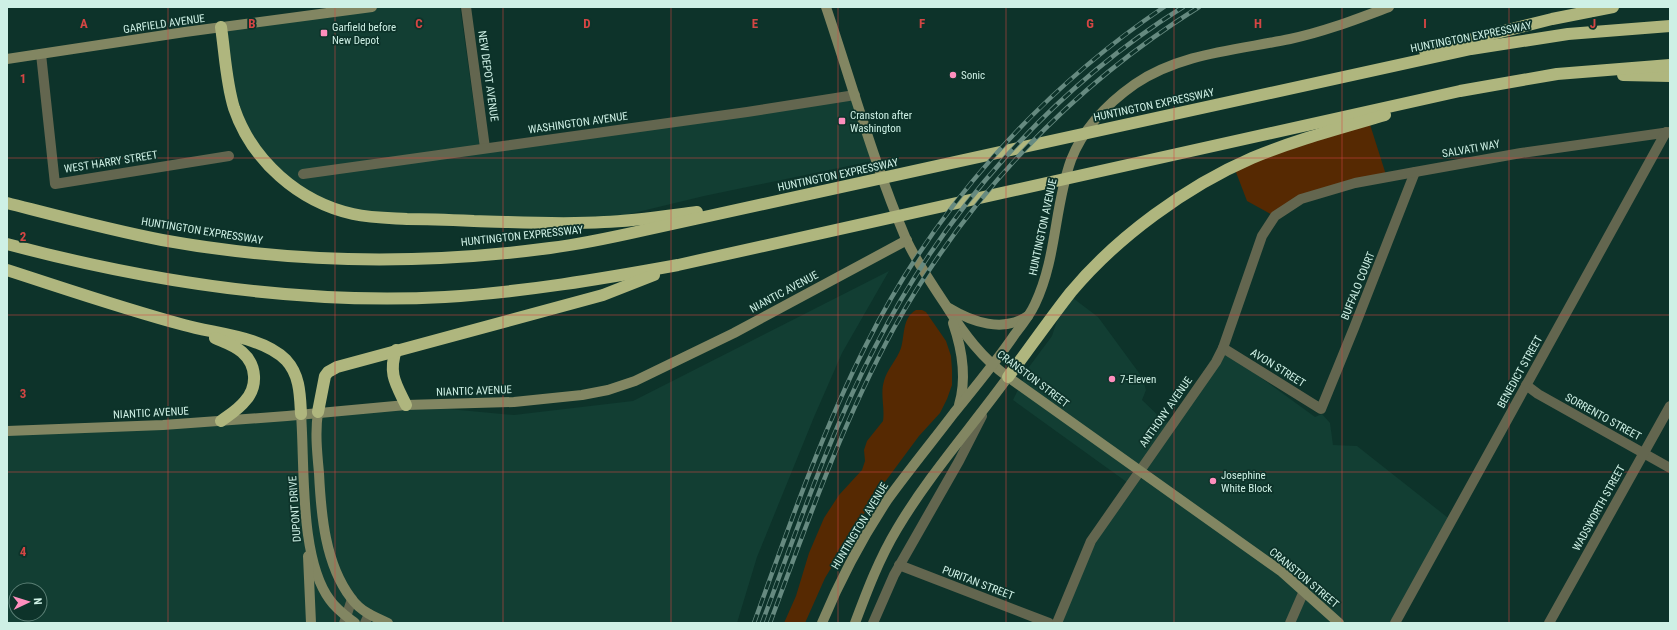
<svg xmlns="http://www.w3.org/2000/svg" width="1677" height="630" viewBox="0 0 1677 630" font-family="'Roboto Condensed',sans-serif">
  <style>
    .built { fill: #123e33; fill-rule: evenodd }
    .green { fill: #562902 }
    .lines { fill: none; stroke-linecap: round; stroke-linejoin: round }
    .street { stroke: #63664f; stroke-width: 10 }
    .secondary { stroke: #828662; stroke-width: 10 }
    .highway { stroke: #afb67e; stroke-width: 12 }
    .rail-casing { stroke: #668a80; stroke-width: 4.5 }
    .rail { stroke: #0d332a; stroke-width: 3; stroke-dasharray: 9; stroke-linecap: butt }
    .grid { fill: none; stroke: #d54644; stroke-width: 1; stroke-opacity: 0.55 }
    .poi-dot { fill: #fe8ebd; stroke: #0d332a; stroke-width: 1.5 }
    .labels { text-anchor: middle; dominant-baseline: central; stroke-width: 3.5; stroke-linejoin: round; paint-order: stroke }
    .street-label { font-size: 11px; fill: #cef0e5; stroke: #0d332a }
    .poi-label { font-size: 11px; fill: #cef0e5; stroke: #0d332a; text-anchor: start }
    .grid-label { font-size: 13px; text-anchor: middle; font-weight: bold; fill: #d54644; stroke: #0d332a; stroke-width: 3.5; stroke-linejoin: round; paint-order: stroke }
  </style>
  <rect width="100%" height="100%" fill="#0d332a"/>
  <!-- built -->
  <g class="built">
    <path d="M384,7H460L480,149L848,95L847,86L872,161L704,196L588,224L326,210L243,143L223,92V48L228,30L262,24Z"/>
    <path d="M889,271L842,353L814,417L757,557L737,623H7V432L406,405L514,415L633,401ZM16,590H40V614H16Z"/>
    <path d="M1069,295L1098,317L1142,377L1146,390L1142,400L1164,421L1169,423L1198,381L1218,348H1220L1315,417L1322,414L1330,423L1333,445L1357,446L1452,521L1395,623H1053L1128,483L1013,400L1029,367L1052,336L1065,296Z"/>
  </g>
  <!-- green -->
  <g class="green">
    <path d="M1367,115L1387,178L1303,199L1276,217L1247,201L1234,167Z"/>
    <path d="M916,310H922L926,312L946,341L951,356L952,370V385L947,399L940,413L919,436L876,494L825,578L805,623H784L796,596L809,553L824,518L839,495L862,470L865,461L864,450L867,441L883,421C885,408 880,394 884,381C887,369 897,360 901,348C905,335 902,318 916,310Z"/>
  </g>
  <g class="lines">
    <!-- street -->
    <g class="street">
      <path d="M466,7L485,148"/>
      <path d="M41,54L55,184L229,156"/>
      <path d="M303,174L747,112L855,95"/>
      <path d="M1223,348L1321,409L1354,328L1415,172"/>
      <path d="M1526,385L1538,394L1670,468"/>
      <path d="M899,565L1049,623"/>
      <path d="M344,623L352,599"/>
      <path d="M365,623L369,614"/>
      <path d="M873,623L894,575L959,461L982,416"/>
      <path d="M1057,623L1091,541L1216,362L1223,348L1262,236L1275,216L1301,199L1355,183L1415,172L1521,153L1670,132"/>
      <path d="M1290,623L1304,591"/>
      <path d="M1395,623L1666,132"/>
      <path d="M1549,623L1670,406"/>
    </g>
    <!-- secondary -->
    <g class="secondary">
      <path d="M826,7C852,84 874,164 906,239C916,261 933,286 947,307C964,334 982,358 1008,377L1282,572L1339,623"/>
      <path d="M7,59L185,32L372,7"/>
      <path d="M949,308C972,322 1003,333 1028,316"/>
      <path d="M953,323C962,349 967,378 959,405"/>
      <path d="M318,412C315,432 317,452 319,473C321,514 325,564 351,598C360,611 374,617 388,623"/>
      <path d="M301,414C305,465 299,559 330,600C336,609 346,616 355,623"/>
      <path d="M7,431L163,425L287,416L406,405L514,402L582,395L608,390L635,381L734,333L907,240"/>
      <path d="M308,556L311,623"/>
      <path d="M822,623C840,580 862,538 888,499C909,470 932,442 954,413C975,387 996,362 1015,334C1022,325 1030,315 1035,304C1057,258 1054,207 1071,160C1083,129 1108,103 1135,84C1181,53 1237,50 1290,39C1324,32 1357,19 1389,7"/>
      <path d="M855,623C867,591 879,559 897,529C929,475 971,428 1008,377"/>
    </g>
    <!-- highway -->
    <g class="highway">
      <path d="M221,27C225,54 226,82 234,108C252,161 299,202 353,214C371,218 389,218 407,219C429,219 452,220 474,221C517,222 561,225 604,222C635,221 666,216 697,212"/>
      <path d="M1425,51L1552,19L1613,7"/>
      <path d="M1623,75L1670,76"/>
      <path d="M7,203C58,216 110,230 162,240C289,263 422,265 550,248C582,244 614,237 645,230L1471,49L1568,34L1670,26"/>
      <path d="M7,244C150,282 297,305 445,297C524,292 601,279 678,265L1460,91L1557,74L1670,65"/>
      <path d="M7,270C66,289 124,309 184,325C215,334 262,336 286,360C300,375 300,395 301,414"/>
      <path d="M215,338C224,342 234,345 242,352C257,365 258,387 245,401C239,409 229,415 221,421"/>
      <path d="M396,350C388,374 396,384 406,405"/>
      <path d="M1008,377C1029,349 1049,320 1071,292C1117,237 1187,186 1252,158C1295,140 1341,128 1385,115"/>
      <path d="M318,412L325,376L328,372L337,367L603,295L654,275"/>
    </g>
    <defs>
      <g id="rail">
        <path d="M754,623C788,529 821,434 866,345C934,209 1038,92 1164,7"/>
        <path d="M762,623C797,530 829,435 875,347C945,210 1052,89 1183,7"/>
        <path d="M770,623C807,523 843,421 894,328C967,197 1071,87 1199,7"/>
      </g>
    </defs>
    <!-- rail casing -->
    <use href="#rail" class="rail-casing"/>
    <!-- rail -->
    <use href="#rail" class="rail"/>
  </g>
  <!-- grid -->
  <path class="grid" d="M168,7V623M335,7V623M503,7V623M671,7V623M838,7V623M1006,7V623M1174,7V623M1342,7V623M1509,7V623M7,158H1670M7,315H1670M7,472H1670"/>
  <!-- markers -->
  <g class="poi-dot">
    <rect x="320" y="29" width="8" height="8" rx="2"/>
    <circle cx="953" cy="75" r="4"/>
    <rect x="838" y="117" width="8" height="8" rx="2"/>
    <circle cx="1112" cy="379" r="4"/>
    <circle cx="1213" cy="481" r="4"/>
  </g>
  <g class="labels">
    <!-- street labels -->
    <g class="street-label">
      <text transform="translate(164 24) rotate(-8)">GARFIELD AVENUE</text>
      <text transform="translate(1471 37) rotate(-11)">HUNTINGTON EXPRESSWAY</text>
      <text transform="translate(488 76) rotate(82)">NEW DEPOT AVENUE</text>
      <text transform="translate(1154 105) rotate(-12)">HUNTINGTON EXPRESSWAY</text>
      <text transform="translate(578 123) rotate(-8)">WASHINGTON AVENUE</text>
      <text transform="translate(1471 149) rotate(-10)">SALVATI WAY</text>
      <text transform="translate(111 162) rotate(-9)">WEST HARRY STREET</text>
      <text transform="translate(838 175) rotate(-12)">HUNTINGTON EXPRESSWAY</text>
      <text transform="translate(1043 227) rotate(-78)">HUNTINGTON AVENUE</text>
      <text transform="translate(202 231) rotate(9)">HUNTINGTON EXPRESSWAY</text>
      <text transform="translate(522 236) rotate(-6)">HUNTINGTON EXPRESSWAY</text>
      <text transform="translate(1358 286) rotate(-68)">BUFFALO COURT</text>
      <text transform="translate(784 292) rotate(-28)">NIANTIC AVENUE</text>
      <text transform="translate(1278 368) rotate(32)">AVON STREET</text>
      <text transform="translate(1520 372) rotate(-61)">BENEDICT STREET</text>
      <text transform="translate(1033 379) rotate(37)">CRANSTON STREET</text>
      <text transform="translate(474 391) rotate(-2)">NIANTIC AVENUE</text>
      <text transform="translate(1166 412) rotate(-55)">ANTHONY AVENUE</text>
      <text transform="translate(151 413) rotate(-3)">NIANTIC AVENUE</text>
      <text transform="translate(1603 417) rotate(29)">SORRENTO STREET</text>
      <text transform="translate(1599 508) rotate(-61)">WADSWORTH STREET</text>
      <text transform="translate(295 509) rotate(-94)">DUPONT DRIVE</text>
      <text transform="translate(860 526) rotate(-59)">HUNTINGTON AVENUE</text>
      <text transform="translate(1304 578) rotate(40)">CRANSTON STREET</text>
      <text transform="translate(978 583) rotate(21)">PURITAN STREET</text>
    </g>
    <!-- poi labels -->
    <g class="poi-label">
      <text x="332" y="27">Garfield before<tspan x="332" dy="13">New Depot</tspan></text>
      <text x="961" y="75">Sonic</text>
      <text x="850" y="115">Cranston after<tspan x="850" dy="13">Washington</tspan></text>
      <text x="1120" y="379">7-Eleven</text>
      <text x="1221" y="475">Josephine<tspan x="1221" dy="13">White Block</tspan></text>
    </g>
  </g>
  <g class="grid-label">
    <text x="84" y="28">A</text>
    <text x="252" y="28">B</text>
    <text x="419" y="28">C</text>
    <text x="587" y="28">D</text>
    <text x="755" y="28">E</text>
    <text x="922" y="28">F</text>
    <text x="1090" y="28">G</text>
    <text x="1258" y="28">H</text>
    <text x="1425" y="28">I</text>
    <text x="1593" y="28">J</text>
    <text x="23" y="83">1</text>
    <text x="23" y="241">2</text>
    <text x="23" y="398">3</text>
    <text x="23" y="556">4</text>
  </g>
  <!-- border -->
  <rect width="1677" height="630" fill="none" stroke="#cef0e5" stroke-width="16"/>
  <!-- north arrow -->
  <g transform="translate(28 602) rotate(86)"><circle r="19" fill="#0d332a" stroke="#5a7f75"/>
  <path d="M0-3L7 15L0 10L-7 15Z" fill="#fe8ebd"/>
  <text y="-6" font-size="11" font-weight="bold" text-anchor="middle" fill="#cef0e5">N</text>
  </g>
</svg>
